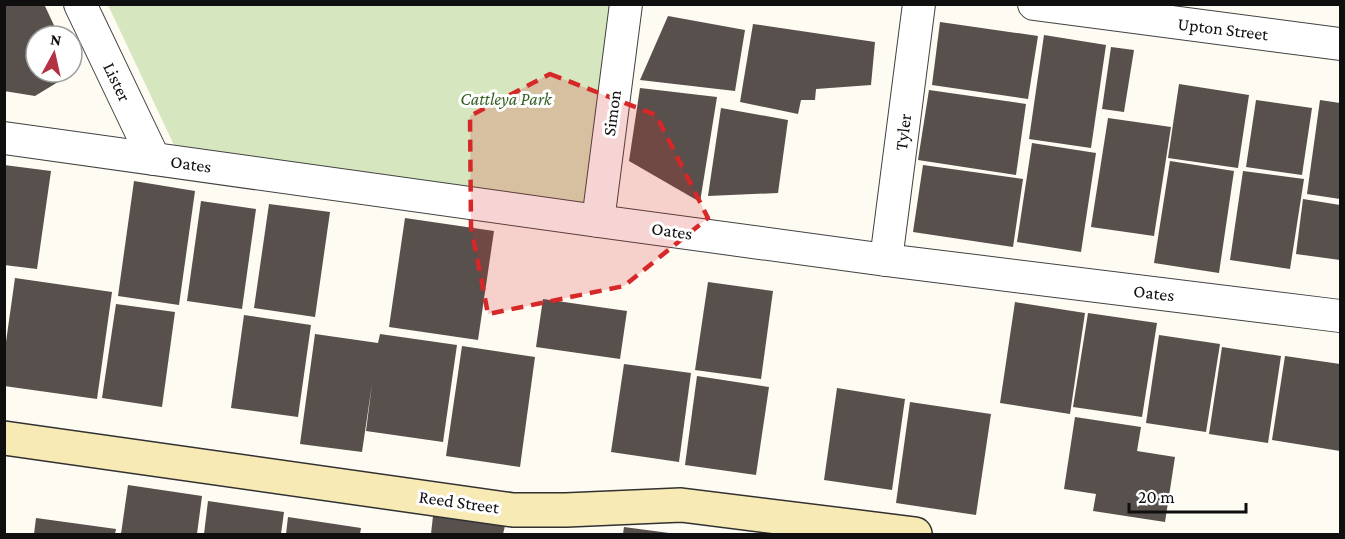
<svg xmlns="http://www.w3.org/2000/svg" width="1345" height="539" viewBox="0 0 1345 539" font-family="'Crimson Pro',serif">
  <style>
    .green { fill: #d6e6be }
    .building { fill: #57504c }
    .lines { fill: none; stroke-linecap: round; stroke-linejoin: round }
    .street-casing { stroke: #424242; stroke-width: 34 }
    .secondary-casing { stroke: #313131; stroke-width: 36 }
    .street { stroke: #fff; stroke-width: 32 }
    .secondary { stroke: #f8eab4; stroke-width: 33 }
    .marked { fill: #d62828; fill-opacity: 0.2; stroke: #d62828; stroke-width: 4.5; stroke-dasharray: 12 8; stroke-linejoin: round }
    .labels { text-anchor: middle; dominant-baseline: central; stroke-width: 6; stroke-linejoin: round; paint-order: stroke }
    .street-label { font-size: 18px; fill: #0f0f0f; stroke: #fff }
    .park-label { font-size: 18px; font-style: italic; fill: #376225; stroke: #fff }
  </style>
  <rect width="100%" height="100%" fill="#fefbf3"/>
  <!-- green -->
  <path class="green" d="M108,5H616L589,207L174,145Z"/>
  <!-- building -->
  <g class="building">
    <path d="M4,4H44L59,36H36V72H72V64L76,71L35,96L4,91Z"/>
    <path d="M668,16L745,30L735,91L640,80Z"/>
    <path d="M940,22L1038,36L1028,99L932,85Z"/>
    <path d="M753,24L875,42L871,85L816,89L815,100H801L798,114L740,102Z"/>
    <path d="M1044,35L1106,45L1091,148L1029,139Z"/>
    <path d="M1111,47L1134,50L1124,112L1102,109Z"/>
    <path d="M1179,84L1249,95L1238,168L1168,158Z"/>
    <path d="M640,88L717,97L700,202L629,161Z"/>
    <path d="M929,90L1026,104L1016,175L918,160Z"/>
    <path d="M1256,100L1312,108L1302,175L1246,167Z"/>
    <path d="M1320,100L1340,103V199L1307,194Z"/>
    <path d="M721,108L788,120L778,193L708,196Z"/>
    <path d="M1108,118L1171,127L1154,236L1091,227Z"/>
    <path d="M1032,143L1096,153L1081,252L1017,242Z"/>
    <path d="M1170,161L1234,171L1219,273L1154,263Z"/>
    <path d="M4,165L51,171L37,269L4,265Z"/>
    <path d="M923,165L1023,179L1013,247L913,232Z"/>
    <path d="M1243,171L1304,179L1290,269L1230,260Z"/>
    <path d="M134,181L195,191L179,305L118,296Z"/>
    <path d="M1303,199L1340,205V260L1296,254Z"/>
    <path d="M201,201L256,209L242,309L187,301Z"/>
    <path d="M269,204L330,212L315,317L254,308Z"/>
    <path d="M405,218L494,231L478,340L389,327Z"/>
    <path d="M15,278L112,292L97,399L4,386V356Z"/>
    <path d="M708,282L773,291L761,379L695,370Z"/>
    <path d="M543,299L627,311L620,359L536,347Z"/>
    <path d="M1015,302L1085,313L1070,414L1000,403Z"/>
    <path d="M116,304L175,312L162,407L102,398Z"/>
    <path d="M1088,313L1157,323L1142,417L1073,407Z"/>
    <path d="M244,315L311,325L298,417L231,408Z"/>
    <path d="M315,334L378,343L380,334L457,345L443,442L366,431L372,384L362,452L300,444Z"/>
    <path d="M1159,335L1220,344L1206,432L1146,423Z"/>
    <path d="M462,346L535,357L520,467L446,456Z"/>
    <path d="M1222,347L1281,356L1268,443L1209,434Z"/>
    <path d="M1285,356L1340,364V451L1272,440Z"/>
    <path d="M624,364L691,373L679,462L611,452Z"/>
    <path d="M697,376L769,387L756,475L685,465Z"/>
    <path d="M837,388L905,399L892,490L824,480Z"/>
    <path d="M910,402L991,414L976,515L896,503Z"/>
    <path d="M1075,417L1141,427L1137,451L1175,457L1165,522L1093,511L1096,494L1064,489Z"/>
    <path d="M128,485L202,496L197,534H121Z"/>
    <path d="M208,501L284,512L281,534H204Z"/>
    <path d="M433,516L505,526L503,534H431Z"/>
    <path d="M288,517L361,528L360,534H286Z"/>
    <path d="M36,518L116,529L115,534H34Z"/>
    <path d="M624,527L669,533L668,534H623Z"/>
  </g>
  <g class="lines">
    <defs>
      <g id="street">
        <path d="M80,4L154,159"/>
        <path d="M1034,4L1340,44"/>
        <path d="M4,138L598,221L886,260L1340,316"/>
        <path d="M598,221L626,4"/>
        <path d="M886,260L919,4"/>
      </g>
      <path id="secondary" d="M4,438L513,510H566L681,505L915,534"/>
    </defs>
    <!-- street casing -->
    <use href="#street" class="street-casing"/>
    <!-- secondary casing -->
    <use href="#secondary" class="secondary-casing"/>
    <!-- street -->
    <use href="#street" class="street"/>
    <!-- secondary -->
    <use href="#secondary" class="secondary"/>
  </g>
  <!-- marked area -->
  <path class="marked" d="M550,74L656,115L708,218L624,286L488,314L471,227L470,116Z"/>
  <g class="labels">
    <!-- street labels -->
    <g class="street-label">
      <text transform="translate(1223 29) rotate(7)">Upton Street</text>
      <text transform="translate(117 82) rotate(64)">Lister</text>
      <text transform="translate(612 113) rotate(-82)">Simon</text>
      <text transform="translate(903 132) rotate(-83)">Tyler</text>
      <text transform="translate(191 164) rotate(8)">Oates</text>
      <text transform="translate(672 231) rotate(8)">Oates</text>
      <text transform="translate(1154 293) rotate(7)">Oates</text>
      <text transform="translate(459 502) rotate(8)">Reed Street</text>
    </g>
    <!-- park labels -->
    <g class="park-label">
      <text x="506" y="99">Cattleya Park</text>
    </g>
  </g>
  <!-- border -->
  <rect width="1345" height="539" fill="none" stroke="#0f0f0f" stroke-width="12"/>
  <!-- north arrow -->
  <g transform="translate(54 54) rotate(8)"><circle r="28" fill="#ffffff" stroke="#9f9f9f" stroke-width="1.5"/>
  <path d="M0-4.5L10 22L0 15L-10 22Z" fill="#b33345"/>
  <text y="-9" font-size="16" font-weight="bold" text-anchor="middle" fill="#0f0f0f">N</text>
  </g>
  <!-- scale -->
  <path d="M1129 503v9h117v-9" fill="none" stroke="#0f0f0f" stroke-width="3"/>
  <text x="1138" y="503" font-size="18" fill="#0f0f0f" stroke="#ffffff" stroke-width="4.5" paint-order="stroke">20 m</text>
</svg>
